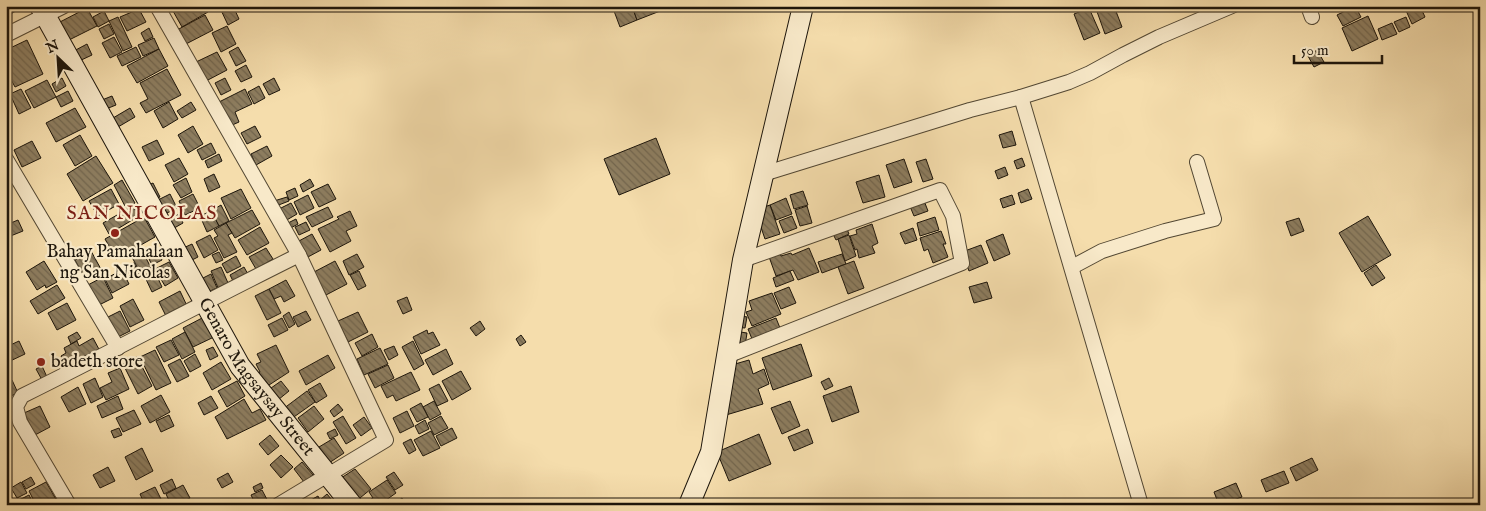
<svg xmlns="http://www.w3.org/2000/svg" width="1486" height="511" viewBox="0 0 1486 511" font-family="'IM FELL English',serif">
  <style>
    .building { fill: url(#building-back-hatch); stroke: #1c150b }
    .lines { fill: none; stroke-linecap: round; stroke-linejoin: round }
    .street-casing { stroke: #524733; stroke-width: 16 }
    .secondary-casing { stroke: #1c150b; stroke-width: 22 }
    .street { stroke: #f8e9c9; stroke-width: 14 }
    .secondary { stroke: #f8e9c9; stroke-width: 20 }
    .poi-dot { fill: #8f2418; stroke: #f8e9c9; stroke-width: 2 }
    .labels { text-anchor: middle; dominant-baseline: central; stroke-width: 4.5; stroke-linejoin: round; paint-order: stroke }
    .poi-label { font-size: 18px; fill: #1c150b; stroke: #f8e9c9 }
    .street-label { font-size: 18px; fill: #1c150b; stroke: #f8e9c9 }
    .quarter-label { font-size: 20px; letter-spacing: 1px; fill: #7a1f14; stroke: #f8e9c9 }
  </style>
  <defs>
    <pattern id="building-back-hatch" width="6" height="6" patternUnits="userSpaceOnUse" patternTransform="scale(1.25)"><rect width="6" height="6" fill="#8d7d5f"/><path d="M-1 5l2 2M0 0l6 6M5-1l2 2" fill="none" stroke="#72654d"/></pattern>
  </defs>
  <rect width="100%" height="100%" fill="#f5ddac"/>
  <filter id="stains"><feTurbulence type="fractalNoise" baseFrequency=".004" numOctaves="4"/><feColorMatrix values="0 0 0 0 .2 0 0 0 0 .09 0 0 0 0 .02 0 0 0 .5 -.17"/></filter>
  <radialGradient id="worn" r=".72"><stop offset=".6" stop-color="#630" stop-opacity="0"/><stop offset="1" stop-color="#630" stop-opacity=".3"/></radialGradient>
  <!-- building -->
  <g class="building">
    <path d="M6,6H18L19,9L6,17Z"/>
    <path d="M182,6H204L208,12L182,27L173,11Z"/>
    <path d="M223,6H233L239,19L228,25L220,8Z"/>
    <path d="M625,6H632L637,20L620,27L614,11Z"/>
    <path d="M632,6H673L637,20Z"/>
    <path d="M1095,6H1114L1122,27L1105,34Z"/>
    <path d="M1355,6L1361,17L1343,26L1337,15Z"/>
    <path d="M1404,6H1420L1425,17L1412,24Z"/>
    <path d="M87,8L97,26L67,41L58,23Z"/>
    <path d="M1089,8L1100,33L1084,40L1074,14Z"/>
    <path d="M139,9L146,22L127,31L120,17Z"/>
    <path d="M104,11L109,21L98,27L93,17Z"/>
    <path d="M205,15L213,30L184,45L177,30Z"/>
    <path d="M1368,16L1378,39L1352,51L1342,28Z"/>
    <path d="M118,17L132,47L123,51L109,21Z"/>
    <path d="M1406,17L1410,27L1399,32L1394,22Z"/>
    <path d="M1392,23L1397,34L1382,40L1378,29Z"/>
    <path d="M109,24L114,34L104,39L99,29Z"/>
    <path d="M227,26L236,44L221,52L212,33Z"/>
    <path d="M149,28L153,37L145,41L141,33Z"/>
    <path d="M114,37L122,52L110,58L102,43Z"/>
    <path d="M154,38L159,49L143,56L138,45Z"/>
    <path d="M27,40L43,74L15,87L6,70V50Z"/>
    <path d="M87,44L92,55L77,62L72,52Z"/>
    <path d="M136,47L141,57L122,66L117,56Z"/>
    <path d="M238,47L246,61L236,66L229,52Z"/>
    <path d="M159,49L168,66L137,83L127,66Z"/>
    <path d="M1317,50L1324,62L1314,67L1308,56Z"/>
    <path d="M217,52L227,70L206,81L196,62Z"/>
    <path d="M246,65L252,77L241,82L235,71Z"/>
    <path d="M167,69L181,95L146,113L140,103L148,99L140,83Z"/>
    <path d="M62,78L66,86L56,92L52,84Z"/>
    <path d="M225,78L231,90L221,95L215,83Z"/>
    <path d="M274,78L280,90L269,95L263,84Z"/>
    <path d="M47,80L56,97L34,108L25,91Z"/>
    <path d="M259,86L265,98L254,104L248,92Z"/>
    <path d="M21,89L31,108L19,114L10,94Z"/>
    <path d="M245,89L252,104L235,112L239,122L230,126L219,102Z"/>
    <path d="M68,91L73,101L61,107L56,97Z"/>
    <path d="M112,96L116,105L106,109L102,100Z"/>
    <path d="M169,102L178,119L163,128L154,111Z"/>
    <path d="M191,102L196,110L182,118L177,111Z"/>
    <path d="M75,108L86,127L56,142L46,123Z"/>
    <path d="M130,108L135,117L118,127L113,118Z"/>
    <path d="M193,126L203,144L188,153L178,135Z"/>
    <path d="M255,126L261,137L247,144L241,133Z"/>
    <path d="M1012,131L1016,145L1003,148L999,135Z"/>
    <path d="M80,135L92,156L75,166L63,145Z"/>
    <path d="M656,138L670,174L619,195L604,159Z"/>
    <path d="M157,140L164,154L149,161L142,147Z"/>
    <path d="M32,141L41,158L22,167L14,150Z"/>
    <path d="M211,143L216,153L202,160L197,150Z"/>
    <path d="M267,146L272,156L256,165L251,154Z"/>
    <path d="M219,154L222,161L208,168L205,161Z"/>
    <path d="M96,156L113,183L83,201L67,174Z"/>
    <path d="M179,158L188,174L174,182L165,165Z"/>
    <path d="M1022,158L1025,166L1017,169L1014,161Z"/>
    <path d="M904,159L912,182L894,188L886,165Z"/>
    <path d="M926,159L933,179L923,182L916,162Z"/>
    <path d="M1005,167L1008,175L998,179L995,171Z"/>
    <path d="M214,174L220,187L209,192L204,179Z"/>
    <path d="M879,175L885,197L863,203L856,182Z"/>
    <path d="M186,178L192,192L181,198L173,185Z"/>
    <path d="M310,179L314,186L303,192L300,185Z"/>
    <path d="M122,180L135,203L126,208L114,185Z"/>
    <path d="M153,183L160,197L150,201L144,187Z"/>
    <path d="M328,184L336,199L319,207L311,192Z"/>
    <path d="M295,188L298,196L289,200L286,192Z"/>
    <path d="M111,189L119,204L98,216L89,201Z"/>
    <path d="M241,189L251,208L231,219L221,198Z"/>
    <path d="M1028,189L1032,199L1021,203L1018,193Z"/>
    <path d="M803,191L808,205L794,209L790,195Z"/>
    <path d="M170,194L177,208L159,217L152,203Z"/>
    <path d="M193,194L200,208L185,215L179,201Z"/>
    <path d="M308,195L314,208L300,215L294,202Z"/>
    <path d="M1012,195L1015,204L1003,208L1000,199Z"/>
    <path d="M287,197L289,201L276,206L274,201Z"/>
    <path d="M786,198L792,214L776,220L770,205Z"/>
    <path d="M923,198L928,211L914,216L909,204Z"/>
    <path d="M291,203L297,214L285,221L279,209Z"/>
    <path d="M221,205L229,221L219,226L211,211Z"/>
    <path d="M770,205L780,234L765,239L755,210Z"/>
    <path d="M133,206L139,216L109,234L103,223Z"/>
    <path d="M807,206L812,223L800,226L795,210Z"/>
    <path d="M328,207L333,217L312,227L306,217Z"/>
    <path d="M252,210L260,224L235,238L226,223Z"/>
    <path d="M211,211L219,226L207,232L200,216Z"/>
    <path d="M350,211L357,226L346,231L351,241L330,252L318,229L339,219L337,217Z"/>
    <path d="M179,214L183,223L169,231L164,221Z"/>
    <path d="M792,216L797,228L784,233L779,221Z"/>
    <path d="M1368,216L1391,255L1362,272L1339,233Z"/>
    <path d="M144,217L155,237L116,259L105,239Z"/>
    <path d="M935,217L939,230L920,236L917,223Z"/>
    <path d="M1299,218L1304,231L1291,236L1286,222Z"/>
    <path d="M296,219L298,224L289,229L286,224Z"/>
    <path d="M18,220L23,231L8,237L6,225Z"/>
    <path d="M306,222L310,230L299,235L295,227Z"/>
    <path d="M226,223L232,233L228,235L237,252L224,258L214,238L218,236L214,230Z"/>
    <path d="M845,224L849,234L836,240L831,230Z"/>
    <path d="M872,224L878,243L872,246L875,253L859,258L857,249L855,250L850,236L857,234L856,230Z"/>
    <path d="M260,227L269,243L247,255L238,240Z"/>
    <path d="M913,228L917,240L905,244L900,233Z"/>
    <path d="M941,231L946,244H943L948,257L933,263L928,249L924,251L920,238Z"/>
    <path d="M312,234L321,250L306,258L297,242Z"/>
    <path d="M1003,234L1010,254L994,261L986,241Z"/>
    <path d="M210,235L218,250L204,258L196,242Z"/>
    <path d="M849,235L856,256L845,261L838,239Z"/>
    <path d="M192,244L198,257L186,263L179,250Z"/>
    <path d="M981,245L988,263L969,271L962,252Z"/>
    <path d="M266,248L273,259L256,269L249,257Z"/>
    <path d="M809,248L819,272L798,280L793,270L776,276L768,254L779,250L781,256L791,253L792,255Z"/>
    <path d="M157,250L162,260L152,265L147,255Z"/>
    <path d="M91,251L102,271L85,280L75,260Z"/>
    <path d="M143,252L151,268L140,273L132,257Z"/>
    <path d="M219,252L223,260L216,263L212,255Z"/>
    <path d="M357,254L364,267L349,275L343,261Z"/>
    <path d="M842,254L846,264L822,273L818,262Z"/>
    <path d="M236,256L241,266L227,273L222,264Z"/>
    <path d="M44,261L57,282L46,288L45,285L37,290L26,272Z"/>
    <path d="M335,261L347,284L326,295L314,272Z"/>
    <path d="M854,261L864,288L848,294L838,267Z"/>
    <path d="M169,262L178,278L165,286L155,269Z"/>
    <path d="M134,263L139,274L131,278L126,266Z"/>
    <path d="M1376,265L1385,278L1372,286L1364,273Z"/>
    <path d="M221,267L228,283L218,288L211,271Z"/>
    <path d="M244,267L250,278L235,285L230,275Z"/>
    <path d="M122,270L129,284L112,293L105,279Z"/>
    <path d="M154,270L162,287L152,292L144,275Z"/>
    <path d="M359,271L366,286L358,290L350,275Z"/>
    <path d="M790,271L794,280L776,287L773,278Z"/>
    <path d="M211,274L217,288L203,294L197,281Z"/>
    <path d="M103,277L113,298L97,306L86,286Z"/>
    <path d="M286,280L295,296L284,302L281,296L274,299L269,289Z"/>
    <path d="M987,282L992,298L974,303L969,287Z"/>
    <path d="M57,285L65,298L38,314L30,301Z"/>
    <path d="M789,287L796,303L781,309L774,293Z"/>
    <path d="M269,289L281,313L267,320L255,296Z"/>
    <path d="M180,291L188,308L167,318L159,302Z"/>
    <path d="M772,293L781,314L752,326L746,312L752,310L749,301Z"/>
    <path d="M407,297L412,310L403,314L397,301Z"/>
    <path d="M133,299L144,320L130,327L120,306Z"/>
    <path d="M67,303L76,320L57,330L48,313Z"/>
    <path d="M120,311L130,331L114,339L104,319Z"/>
    <path d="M306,311L311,320L298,327L293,317Z"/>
    <path d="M289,312L295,324L289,328L283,316Z"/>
    <path d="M358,312L368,332L348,342L338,321Z"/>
    <path d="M738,315L747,317L745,328L736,327Z"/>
    <path d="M204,317L214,337L193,347L183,328Z"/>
    <path d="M282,318L288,330L274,337L268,325Z"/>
    <path d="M776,318L780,328L752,339L748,329Z"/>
    <path d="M480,321L485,329L476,336L470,328Z"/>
    <path d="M427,330L428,334L433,332L440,345L421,354L413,337Z"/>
    <path d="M734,331L747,333L745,346L732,343Z"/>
    <path d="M77,332L81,338L71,344L68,337Z"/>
    <path d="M185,332L195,352L182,359L172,339Z"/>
    <path d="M372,334L378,347L362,356L355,343Z"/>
    <path d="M521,335L526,342L520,346L516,339Z"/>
    <path d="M93,338L101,353L69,371L61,356L66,353L64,348L77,341L79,346Z"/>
    <path d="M171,340L179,355L164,362L156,347Z"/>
    <path d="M19,341L25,354L6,363V347Z"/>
    <path d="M413,341L424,364L414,370L402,347Z"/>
    <path d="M801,344L812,376L773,390L762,358Z"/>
    <path d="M276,345L289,372L266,387L257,374L260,372L256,364L261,362L257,354Z"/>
    <path d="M394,346L398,355L389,360L384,350Z"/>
    <path d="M213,347L218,356L210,360L206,350Z"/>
    <path d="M380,348L388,364L364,375L357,359Z"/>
    <path d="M446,349L453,364L433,375L425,360Z"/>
    <path d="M155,350L171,383L156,390L140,357Z"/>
    <path d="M195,354L201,366L190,372L184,361Z"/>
    <path d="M328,355L335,368L306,385L299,371Z"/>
    <path d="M137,357L152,386L138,394L123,364Z"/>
    <path d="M180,359L189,376L177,382L168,365Z"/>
    <path d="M749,360L753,374L764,369L769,384L758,389L763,404L726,415L735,364Z"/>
    <path d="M221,362L231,379L212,390L203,373Z"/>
    <path d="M388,365L394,378L375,388L368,374Z"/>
    <path d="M42,366L47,377L42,380L36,369Z"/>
    <path d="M120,368L129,389L106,400L100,388L112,382L108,373Z"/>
    <path d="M461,371L471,389L452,400L442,381Z"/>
    <path d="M411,372L420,390L396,401L393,395L387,398L381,386Z"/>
    <path d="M95,378L103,397L91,403L83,384Z"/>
    <path d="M829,378L833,386L825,390L821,382Z"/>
    <path d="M12,380L18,393L6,398V382Z"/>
    <path d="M237,381L245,396L227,407L218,391Z"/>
    <path d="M281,381L289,391L273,404L264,393Z"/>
    <path d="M320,383L327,396L316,403L308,390Z"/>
    <path d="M439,384L448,401L437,406L429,389Z"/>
    <path d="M851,386L859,412L832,422L823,396Z"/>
    <path d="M78,387L86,404L69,412L61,397Z"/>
    <path d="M307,391L315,402L291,419L283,409Z"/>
    <path d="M161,395L170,412L150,423L141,406Z"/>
    <path d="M118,396L123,409L102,418L97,406Z"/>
    <path d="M211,396L218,408L204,415L198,403Z"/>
    <path d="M244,399L252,413L260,409L266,420L227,439L215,417Z"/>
    <path d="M434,401L441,414L430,420L423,407Z"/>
    <path d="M790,401L800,426L782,434L771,408Z"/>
    <path d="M421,403L428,417L417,422L410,409Z"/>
    <path d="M338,404L343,410L334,417L330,411Z"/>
    <path d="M40,406L50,427L35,435L24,413Z"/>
    <path d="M314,406L324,419L308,432L298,418Z"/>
    <path d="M134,410L141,424L123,432L116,418Z"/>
    <path d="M407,411L414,426L400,433L393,418Z"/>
    <path d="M169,415L174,426L161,432L156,421Z"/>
    <path d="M343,416L356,438L346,444L333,422Z"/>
    <path d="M441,416L448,428L434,435L428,423Z"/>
    <path d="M364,417L372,428L361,436L353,425Z"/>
    <path d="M425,420L429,429L419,434L415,426Z"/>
    <path d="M119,428L122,435L114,438L111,431Z"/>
    <path d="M452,428L457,438L441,446L436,436Z"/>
    <path d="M335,429L338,435L330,439L327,433Z"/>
    <path d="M808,429L813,443L794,451L788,437Z"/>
    <path d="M431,431L440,448L423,456L414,440Z"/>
    <path d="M759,434L771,464L729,481L717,452Z"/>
    <path d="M270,435L279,446L268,455L259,444Z"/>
    <path d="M334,438L344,453L329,463L319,447Z"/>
    <path d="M411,439L416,450L409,454L403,443Z"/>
    <path d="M142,448L153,471L136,480L125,457Z"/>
    <path d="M281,455L293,467L281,478L270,465Z"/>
    <path d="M1312,458L1318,470L1296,481L1290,468Z"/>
    <path d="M302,462L313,475L304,482L294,469Z"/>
    <path d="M108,467L115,481L100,488L93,475Z"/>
    <path d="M355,469L371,489L355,502L338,480Z"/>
    <path d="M1284,471L1289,483L1266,492L1261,480Z"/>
    <path d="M394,472L403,485L395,490L386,477Z"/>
    <path d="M228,473L233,482L222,488L217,479Z"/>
    <path d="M31,477L35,484L26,489L22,482Z"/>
    <path d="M172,479L176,488L164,494L160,485Z"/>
    <path d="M387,480L396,493L379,505H368L366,502L373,498L369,492Z"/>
    <path d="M21,482L27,493L17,498L11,488Z"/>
    <path d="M46,482L57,501L51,505H36L29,491Z"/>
    <path d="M261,483L263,488L255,492L253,487Z"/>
    <path d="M1236,483L1242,497L1219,505L1214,492Z"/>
    <path d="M183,485L190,498L176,505H171L166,494Z"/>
    <path d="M155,487L162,501L154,505H145L140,494Z"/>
    <path d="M262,490L270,505H256L251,495Z"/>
    <path d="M327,494L336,505H302L318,496L320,500Z"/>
    <path d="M29,495L34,505H22L19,500Z"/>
    <path d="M402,498L407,505H393Z"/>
    <path d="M197,500L199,505H190L189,504Z"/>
  </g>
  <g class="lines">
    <defs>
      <g id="street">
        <path d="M157,6L299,255L386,440L278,505"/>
        <path d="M1308,6L1312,17"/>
        <path d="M6,35L64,6"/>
        <path d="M1021,97L1069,82L1090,73L1123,55L1159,37L1232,6"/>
        <path d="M6,159L118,348"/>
        <path d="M763,174L970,110L1021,97L1141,505"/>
        <path d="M1072,267L1102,251L1165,231L1214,219L1197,162"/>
        <path d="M727,356L962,263L953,216L940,190L743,260"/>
        <path d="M69,505L20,422L16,407L22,396C115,350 206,301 299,255"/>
      </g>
      <g id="secondary">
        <path id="s1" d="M40,6L240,366L352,505"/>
        <path d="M689,505L711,452L743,260L803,6"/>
      </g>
    </defs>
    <!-- street casing -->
    <use href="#street" class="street-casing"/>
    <!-- secondary casing -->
    <use href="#secondary" class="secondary-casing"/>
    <!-- street -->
    <use href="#street" class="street"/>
    <!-- secondary -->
    <use href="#secondary" class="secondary"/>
  </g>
  <!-- markers -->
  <g class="poi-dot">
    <circle cx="115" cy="233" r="5"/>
    <circle cx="41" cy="362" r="5"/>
  </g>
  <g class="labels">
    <!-- poi labels -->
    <g class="poi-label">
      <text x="115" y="252">Bahay Pamahalaan<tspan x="115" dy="21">ng San Nicolas</tspan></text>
      <text x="51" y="362" text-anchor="start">badeth store</text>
    </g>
    <!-- street labels -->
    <g class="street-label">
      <text stroke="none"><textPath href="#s1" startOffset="430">Genaro Magsaysay Street</textPath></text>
    </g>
    <!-- quarter labels -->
    <g class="quarter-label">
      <text x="142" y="213">SAN NICOLAS</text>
    </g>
  </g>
  <!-- margin -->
  <rect width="1486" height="511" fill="none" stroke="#f5ddac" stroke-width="25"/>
  <rect x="8" y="8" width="1471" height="496" fill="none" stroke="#1c150b" stroke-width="2.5"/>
  <rect x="12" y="12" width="1461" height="486" fill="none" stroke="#1c150b"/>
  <!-- north arrow -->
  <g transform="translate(58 58) rotate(335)" stroke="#f8e9c9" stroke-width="4" paint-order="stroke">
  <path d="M0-4L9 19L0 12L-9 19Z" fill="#1c150b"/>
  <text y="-8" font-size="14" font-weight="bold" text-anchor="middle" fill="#1c150b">N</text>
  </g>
  <!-- scale -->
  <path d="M1294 55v8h88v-8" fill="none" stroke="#1c150b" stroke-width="2.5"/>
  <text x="1301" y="55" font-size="15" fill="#1c150b" stroke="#f8e9c9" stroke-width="4" paint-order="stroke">50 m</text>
  <rect width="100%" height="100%" filter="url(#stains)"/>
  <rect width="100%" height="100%" fill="url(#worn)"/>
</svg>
